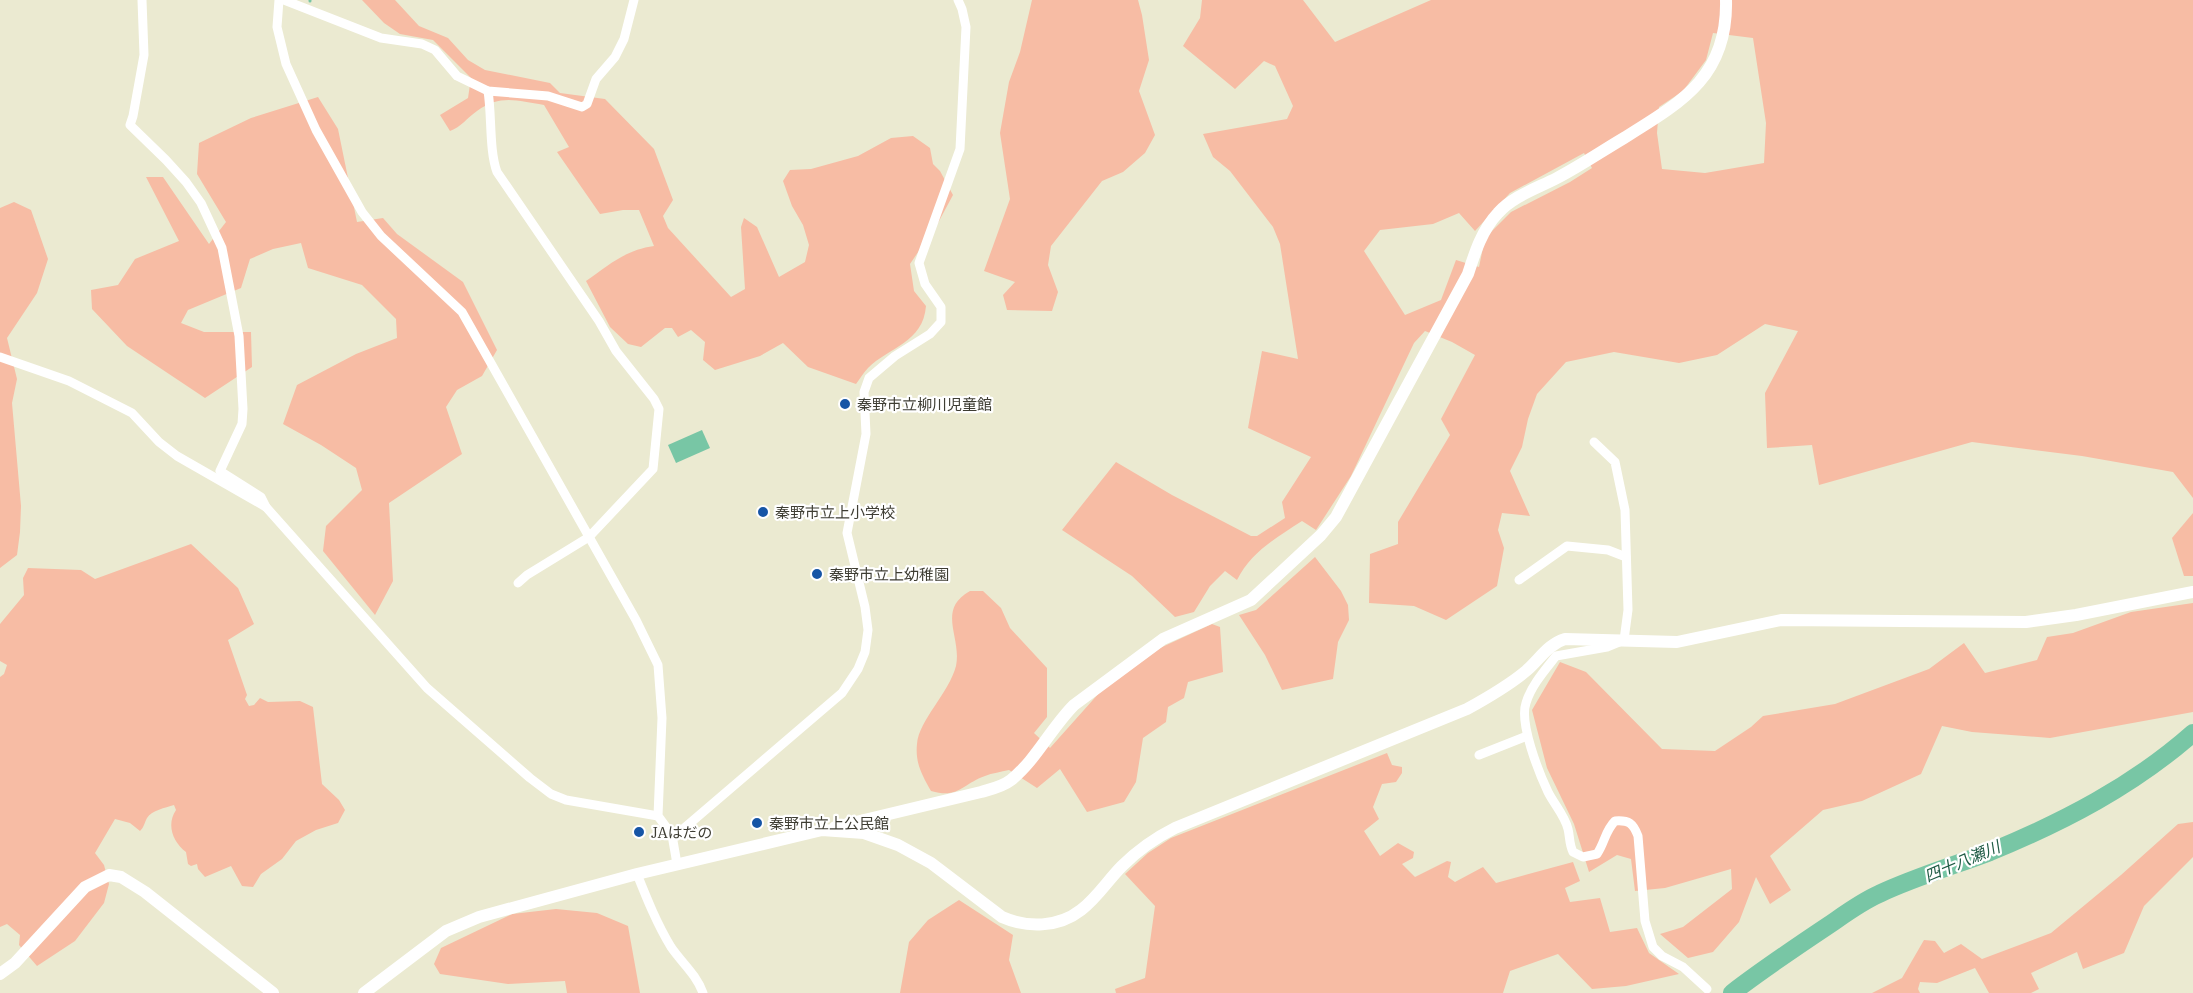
<svg xmlns="http://www.w3.org/2000/svg" width="2193" height="993" viewBox="0 0 2193 993" font-family="'IBM Plex Serif','Noto Sans JP',serif">
  <style>
    .green { fill: #f7bca4; fill-rule: evenodd }
    .water { fill: #78c6a5 }
    .lines { fill: none; stroke-linecap: round; stroke-linejoin: round }
    .stream { stroke: #78c6a5; stroke-width: 3 }
    .river { stroke: #78c6a5; stroke-width: 18 }
    .street { stroke: #fff; stroke-width: 9 }
    .secondary { stroke: #fff; stroke-width: 12 }
    .poi-dot { fill: #1655a6; stroke: #fff; stroke-width: 2 }
    .labels { text-anchor: middle; dominant-baseline: central; stroke-width: 4.5; stroke-linejoin: round; paint-order: stroke }
    .poi-label { font-size: 15px; fill: #3e3d33; stroke: #fff; text-anchor: start }
    .water-label { font-size: 16px; font-style: italic; fill: #205c46; stroke: #fff }
  </style>
  <rect width="100%" height="100%" fill="#ebead1"/>
  <!-- green -->
  <g class="green">
    <path d="M362,0H395L419,26L448,38L468,60L485,70L550,83L560,93L605,99L654,149L673,200L663,216L668,228L731,297L745,289L741,227L744,218L757,227L779,277L805,262L809,245L803,225L792,206L783,181L790,170L811,169L858,156L891,138L913,136L930,148L933,164L940,171L953,195L939,221L910,264L914,291L926,306C923,343 889,347 868,368C863,373 860,379 856,384L808,367L783,343L760,356L715,370L703,360L705,342L691,330L678,337L672,328H665L641,347L628,344L610,327L586,281C609,265 625,250 654,246L639,210H623L600,214L557,152L569,147L544,105C517,101 501,94 477,111C467,118 461,127 450,131L440,115L468,98L471,78L433,40L400,34L384,23Z"/>
    <path d="M1032,0H1138L1142,15L1149,60L1139,91L1155,135L1145,153L1123,172L1102,181L1051,246L1048,265L1058,292L1052,311L1007,310L1003,295L1015,282L984,271L1010,199L1000,133L1009,82L1020,52Z"/>
    <path d="M1202,0H1303L1335,42L1431,0H2193V498L2173,472L2082,456L1972,442L1819,485L1812,445L1767,448L1765,393L1798,331L1765,324L1717,355L1679,363L1614,352L1566,362L1537,394L1528,419L1522,447L1510,471L1530,516L1502,513L1498,530L1504,548L1497,586L1446,620L1414,606L1369,603L1370,554L1398,544V522L1450,435L1441,419L1475,355L1452,342L1425,331L1414,343L1351,476L1316,530L1302,521C1276,538 1251,552 1237,580L1225,571L1210,586L1194,612L1175,617L1132,576L1062,530L1116,462L1172,495L1251,536H1257L1285,518L1282,502L1311,457L1248,428L1262,351L1298,359L1280,244L1273,227L1230,171L1213,157L1203,134L1287,119L1293,106L1275,66L1264,61L1235,89L1183,46L1200,18ZM1713,33L1753,38L1766,123L1764,163L1705,173L1662,169L1657,133L1659,107L1683,91L1706,60ZM1584,153L1592,168L1570,182L1511,212L1485,238L1479,267L1456,260L1441,300L1405,315L1364,251L1380,230L1433,224L1459,213L1475,231L1510,193Z"/>
    <path d="M318,97L338,129L357,222L383,218L397,234L463,282L497,350L482,376L457,390L446,407L462,454L389,503L393,581L375,615L323,551L326,526L362,490L356,468L321,445L283,424L297,385L356,354L397,338L396,319L362,285L308,268L301,243L273,249L250,259L241,288L188,310L181,323L204,332H251L252,367L205,398L127,346L92,309L91,290L118,285L135,259L179,241L146,177H163L209,244L226,222L197,174L199,143L251,118Z"/>
    <path d="M14,202L31,210L48,259L37,293L7,338L17,379L12,403L21,506L20,532L17,555L0,568V208Z"/>
    <path d="M2193,513V576H2184L2172,538Z"/>
    <path d="M191,544L238,588L254,624L228,640L247,695L245,699L249,706L254,705L260,698L268,702L300,701L313,707L322,784L339,800L345,810L338,823L316,830L296,841L282,859L261,874L253,887L242,886L231,866L205,877L198,869L197,864L191,866L188,864L186,852C173,842 166,825 176,810L174,805C165,808 152,810 147,818C144,824 144,827 140,831L130,823L115,819L95,853L104,865L109,884L104,903L75,941L37,966L19,945L20,935L7,924L0,927V677L4,674L7,665L0,661V624L24,595L23,578L28,568L81,570L95,579Z"/>
    <path d="M1315,557L1341,591L1348,605L1349,620L1338,642L1333,679L1282,690L1265,655L1239,615L1256,610Z"/>
    <path d="M970,591H983L1001,608L1010,628L1047,668V717L1034,733L1050,748L1100,692L1160,648L1212,624L1220,627L1223,672L1188,682L1184,698L1168,707L1166,722L1143,738L1136,782L1124,802L1087,812L1060,769L1037,788L1009,770C1001,772 992,773 985,776C962,784 959,799 931,791C922,775 915,763 917,744C919,720 949,693 956,666C962,637 936,610 970,591Z"/>
    <path d="M2193,603V712L2050,738L1972,732L1942,726L1921,774L1862,801L1823,810L1770,856L1791,890L1770,904L1756,877L1739,922L1713,952L1688,958L1660,934L1683,927L1732,889L1731,869L1665,888L1635,891L1631,859L1617,855L1589,872L1574,824L1547,768L1532,710L1560,662L1586,672L1662,749L1715,751L1751,727L1763,716L1835,704L1929,669L1964,643L1985,673L2037,660L2047,637L2073,633L2131,612Z"/>
    <path d="M1387,753L1392,765L1402,767V773L1396,782L1382,784L1373,807L1379,819L1364,831L1380,856L1398,843L1414,852L1413,858L1402,864L1415,877L1447,861L1451,862L1448,877L1455,882L1483,867L1496,883L1573,862L1580,881L1565,888L1570,902L1600,898L1610,932L1637,928L1649,953L1679,974L1626,986L1592,989L1558,954L1510,971L1503,993H1116L1115,989L1145,978L1155,906L1125,874L1148,853L1171,838Z"/>
    <path d="M2193,822V857L2144,906L2124,953L2083,969L2077,952L2031,973L2039,989L2031,993H1989L1975,968L1937,983L1920,982L1918,989L1920,993H1872L1902,978L1924,940L1935,941L1944,953L1961,944L1982,959L2051,933L2121,875L2178,824Z"/>
    <path d="M959,900L1013,935L1009,960L1021,993H900L909,942L928,920Z"/>
    <path d="M556,909L597,913L628,926L640,993H567L565,981L508,984L440,974L434,964L441,948L512,914Z"/>
  </g>
  <!-- water -->
  <path class="water" d="M702,430L710,448L676,463L668,445Z"/>
  <g class="lines">
    <!-- stream -->
    <path class="stream" d="M310,1V0"/>
    <!-- river -->
    <path class="river" d="M1732,993C1763,969 1796,947 1829,925C1845,914 1861,902 1879,894C1915,877 1953,866 1990,852C2063,822 2133,786 2193,733"/>
    <!-- street -->
    <g class="street">
      <path d="M142,0L144,55L133,116L130,125L166,160L186,182L201,203L222,248L239,336L243,409L242,424L220,471L261,497L266,507L427,688L530,778L551,794L566,800L658,816"/>
      <path d="M279,0L277,27L286,64L316,130L362,212L381,236L462,312L636,620L658,665L662,718L658,816L672,835L677,864"/>
      <path d="M284,0L381,38L422,44L435,50L457,76L488,91L548,96L582,107L587,104L596,79L615,57L624,39L634,0"/>
      <path d="M488,91C492,116 489,150 497,172L599,321L616,351L654,399L659,409L653,469L589,537L527,575L518,583"/>
      <path d="M0,357L69,381L132,413L159,442L177,456L266,507"/>
      <path d="M1594,442L1615,462L1625,510L1628,610L1624,640L1607,647L1556,656C1545,670 1531,686 1526,703C1519,723 1539,773 1548,792C1554,804 1565,816 1568,829C1570,837 1569,844 1573,852L1583,857L1597,854C1605,842 1605,831 1615,821C1629,820 1633,823 1638,836L1645,921L1653,947L1662,956L1683,967L1707,989"/>
      <path d="M1519,580L1567,546L1608,550L1626,557"/>
      <path d="M1479,755L1527,736"/>
      <path d="M672,835L682,830L842,693L858,669L865,652L868,630L865,607L847,533L866,434L864,392L869,378L895,356L930,334L941,322V307L925,284L919,263L960,149L966,27L962,9L958,0"/>
      <path d="M637,874C647,899 657,924 671,947C682,963 696,974 703,993"/>
    </g>
    <!-- secondary -->
    <g class="secondary">
      <path d="M835,827L981,792C991,789 1002,787 1011,780C1036,760 1051,728 1074,705L1163,639L1251,600L1321,535L1336,517L1468,274C1475,252 1482,230 1498,213C1513,196 1538,188 1557,178C1580,166 1602,151 1624,138C1682,102 1728,76 1726,0"/>
      <path d="M0,974L15,963L85,887L109,875L121,877L145,892L273,993"/>
      <path d="M364,993L446,931L479,917L637,874L822,830L864,833L898,845L931,863L1002,917C1027,928 1058,928 1081,910C1097,898 1108,880 1122,866C1138,850 1155,838 1175,828L1467,709C1487,698 1508,686 1526,671C1539,660 1548,644 1565,639L1677,642L1781,620L2026,622L2076,615L2193,592"/>
    </g>
  </g>
  <!-- markers -->
  <g class="poi-dot">
    <circle cx="845" cy="404" r="6"/>
    <circle cx="763" cy="512" r="6"/>
    <circle cx="817" cy="574" r="6"/>
    <circle cx="757" cy="823" r="6"/>
    <circle cx="639" cy="832" r="6"/>
  </g>
  <g class="labels">
    <!-- poi labels -->
    <g class="poi-label">
      <text x="857" y="404">秦野市立柳川児童館</text>
      <text x="775" y="512">秦野市立上小学校</text>
      <text x="829" y="574">秦野市立上幼稚園</text>
      <text x="769" y="823">秦野市立上公民館</text>
      <text x="651" y="832">JAはだの</text>
    </g>
    <!-- water labels -->
    <g class="water-label">
      <text transform="translate(1962 861) rotate(-23)">四十八瀬川</text>
    </g>
  </g>
</svg>
